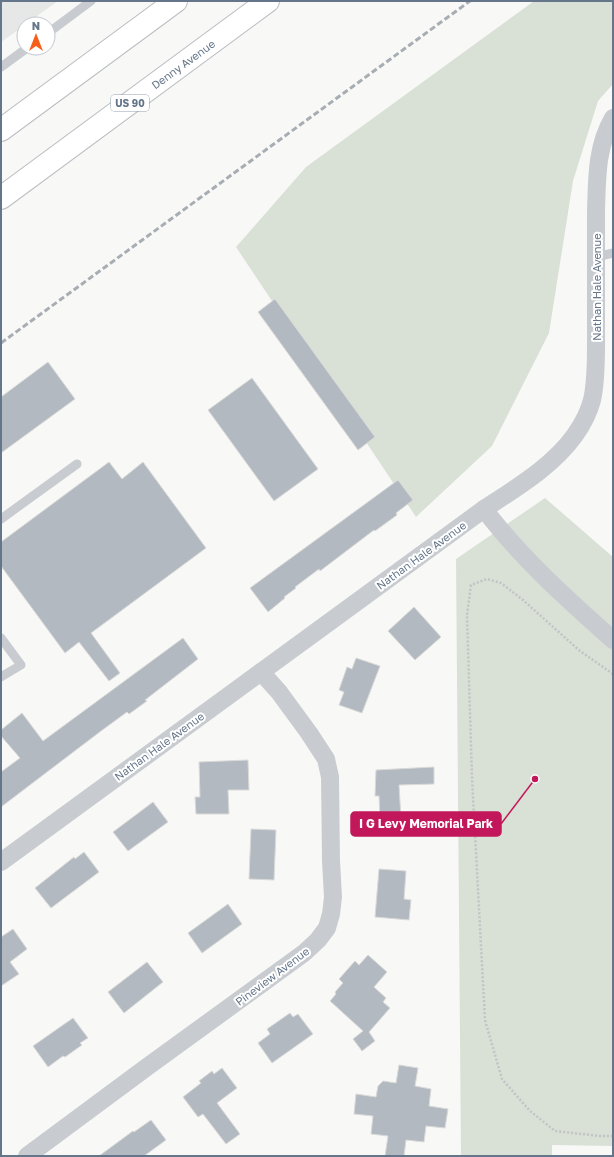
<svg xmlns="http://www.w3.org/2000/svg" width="614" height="1157" viewBox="0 0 614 1157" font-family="'Golos Text',sans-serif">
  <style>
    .built { fill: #e6e8e7 }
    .green { fill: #d9e1d6 }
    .building { fill: #b2b9c1; stroke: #dadad8 }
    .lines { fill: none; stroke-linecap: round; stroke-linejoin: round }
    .primary-casing { stroke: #bbbfc3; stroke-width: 24 }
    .path { stroke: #c1c3c6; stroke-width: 2.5; stroke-dasharray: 2 2; stroke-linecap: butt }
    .service { stroke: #c8ccd0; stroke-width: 9 }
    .minor { stroke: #c8ccd0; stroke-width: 18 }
    .primary { stroke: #fff; stroke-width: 22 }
    .rail { stroke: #a8adb4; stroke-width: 3; stroke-dasharray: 6 3; stroke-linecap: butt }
    .labels { text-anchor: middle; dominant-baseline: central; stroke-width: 4; stroke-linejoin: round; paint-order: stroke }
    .shield { fill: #fff; stroke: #939fad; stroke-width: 1 }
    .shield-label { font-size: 10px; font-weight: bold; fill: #65768a }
    .street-label { font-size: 11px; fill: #65768a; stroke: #fff }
    .leader { fill: none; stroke: #c2185b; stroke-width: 1.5 }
    .callout-dot { fill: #c2185b; stroke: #fff; stroke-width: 1.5 }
    .callout { fill: #c2185b; stroke: #c2185b; stroke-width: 1.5 }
    .callout-label { font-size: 12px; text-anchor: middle; font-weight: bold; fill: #fff }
  </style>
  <rect width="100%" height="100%" fill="#f8f9f6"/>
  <!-- built -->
  <path class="built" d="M1,1H58L26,24H24V26L1,42Z"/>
  <!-- green -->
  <g class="green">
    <path d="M534,1H613V84L598,101L573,181L549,333L492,446L416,517L236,247L306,167Z"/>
    <path d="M545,498L613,557V1146L552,1145V1156H461L456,559Z"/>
  </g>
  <!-- building -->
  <g class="building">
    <path d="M275,299L375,437L358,450L258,312Z"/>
    <path d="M48,362L75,399L1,453V397Z"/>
    <path d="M252,378L318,469L274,501L208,410Z"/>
    <path d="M109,462L122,479L143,462L206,548L91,633L120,673L109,681L79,642L65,653L1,566V542Z"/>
    <path d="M398,480L413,500L396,513L397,515L375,531L374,530L320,571L319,569L295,587L296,588L284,597L285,598L268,612L250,588Z"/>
    <path d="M414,607L441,637L415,660L388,631Z"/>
    <path d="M183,638L198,659L145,700L147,701L129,714L127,712L101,731L1,807V772L20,758L1,736V730L22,713L43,741Z"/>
    <path d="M356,658L380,666L362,713L339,705L344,692L339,690L347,667L352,669Z"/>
    <path d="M248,760L249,790H228L229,814H196L195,797H200L199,762Z"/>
    <path d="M434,767V784L399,785L401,818L380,819L379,796H375L376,770Z"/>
    <path d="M153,802L168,822L128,851L113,832Z"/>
    <path d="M251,829L276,830L274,880L249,879Z"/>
    <path d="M84,852L99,872L51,908L35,888L74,857L75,859Z"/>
    <path d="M379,869L406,871L404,899L411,900L409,920L375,917Z"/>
    <path d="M228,904L242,924L202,953L188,933Z"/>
    <path d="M13,929L27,949L10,962L19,974L1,986V937Z"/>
    <path d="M368,955L387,972L374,987L386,998L383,1002L390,1008L369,1032L375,1041L362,1051L353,1039L363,1031L330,1001L336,994L335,992L343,983L339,979L355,961L359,965Z"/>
    <path d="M147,962L163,982L124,1013L108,992Z"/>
    <path d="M290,1013L293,1017L298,1014L313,1034L272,1063L258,1043L270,1034L267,1029Z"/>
    <path d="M73,1018L88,1038L80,1043L82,1045L65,1057L63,1056L48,1067L33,1046Z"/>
    <path d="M399,1065L418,1068L415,1086L431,1089L429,1106L448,1109L445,1128L426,1126L424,1142L406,1140L404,1156H385L388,1136L371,1134L373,1116L354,1114L356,1094L376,1097L378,1086L383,1081L396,1083Z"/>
    <path d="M222,1068L237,1088L217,1103L240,1134L226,1144L203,1114L198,1117L183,1097L201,1083L199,1081L212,1071L214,1074Z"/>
    <path d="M151,1120L166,1140L144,1156H99L133,1131L134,1132Z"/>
  </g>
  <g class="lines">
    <defs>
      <g id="primary">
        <path d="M1,130L176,1"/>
        <path d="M1,198L268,1"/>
      </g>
    </defs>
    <!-- primary casing -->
    <use href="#primary" class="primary-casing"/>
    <!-- path -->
    <path class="path" d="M613,674L580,651L523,600L501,583L487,579L471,585L467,615L472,778L485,1020L502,1079L530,1111L555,1131L600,1136H613"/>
    <!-- service -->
    <g class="service">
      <path d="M48,33L91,1"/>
      <path d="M1,67L27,48"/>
      <path d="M596,257L613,253"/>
      <path d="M1,519L77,464"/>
      <path d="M1,638L21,665L1,677"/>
    </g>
    <!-- minor -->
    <g class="minor">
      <path d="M484,509C521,558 567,599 613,640"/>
      <path d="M1,862L484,509C516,488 552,467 575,435C582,425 589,412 592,400C597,379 596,349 596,327C596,289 596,251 596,212C597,180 596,147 613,118"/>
      <path d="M27,1156L147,1067L304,953L318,940L327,928L331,914L333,897L331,861L330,777L326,759L309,733L279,692L261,672"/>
    </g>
    <!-- primary -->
    <use href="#primary" class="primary"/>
    <!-- rail -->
    <path class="rail" d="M1,343L470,1"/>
  </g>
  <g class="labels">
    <!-- shield labels -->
    <rect class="shield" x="111" y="95" width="38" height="16" rx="3"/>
    <g class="shield-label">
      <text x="130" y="103">US 90</text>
    </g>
    <!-- street labels -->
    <g class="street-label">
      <text transform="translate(183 64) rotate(-36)">Denny Avenue</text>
      <text transform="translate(596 287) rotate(-90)">Nathan Hale Avenue</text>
      <text transform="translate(421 555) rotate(-36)">Nathan Hale Avenue</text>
      <text transform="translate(159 746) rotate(-36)">Nathan Hale Avenue</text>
      <text transform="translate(272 976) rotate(-37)">Pineview Avenue</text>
    </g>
  </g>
  <!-- callouts -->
  <path class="leader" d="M535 779L501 824"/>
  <circle class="callout-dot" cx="535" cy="779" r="4"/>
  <rect class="callout" x="351" y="812" width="150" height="24" rx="4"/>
  <g class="callout-label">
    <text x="426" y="828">I G Levy Memorial Park</text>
  </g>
  <!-- border -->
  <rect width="614" height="1157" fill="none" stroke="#65768a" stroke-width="4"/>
  <!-- north arrow -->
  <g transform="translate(36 36)"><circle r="19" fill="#ffffff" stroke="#c1c8d0"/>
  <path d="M0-3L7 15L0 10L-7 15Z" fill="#f55f1a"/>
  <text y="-6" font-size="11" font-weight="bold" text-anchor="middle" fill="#65768a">N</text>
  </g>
</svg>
